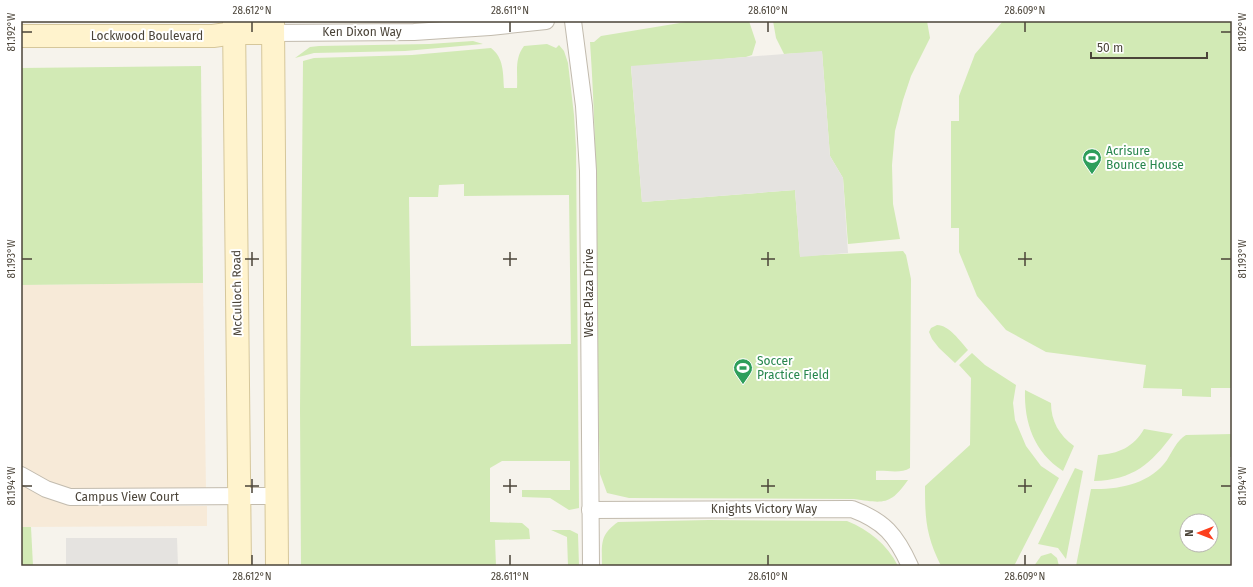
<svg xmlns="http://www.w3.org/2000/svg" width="1253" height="587" viewBox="0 0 1253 587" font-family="'Fira Sans',sans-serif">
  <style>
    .commercial { fill: #f7ead8 }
    .green { fill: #d2eab5; fill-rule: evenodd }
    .parking { fill: #e5e3e0 }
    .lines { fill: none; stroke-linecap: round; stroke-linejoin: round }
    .street-casing { stroke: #c2bbae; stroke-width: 18 }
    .secondary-casing { stroke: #d6c79b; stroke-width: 24 }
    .street { stroke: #fff; stroke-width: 16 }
    .secondary { stroke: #fff3cd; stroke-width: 22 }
    .ticks { fill: none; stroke: #4b4439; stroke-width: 1.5 }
    .labels { text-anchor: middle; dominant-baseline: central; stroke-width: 4; stroke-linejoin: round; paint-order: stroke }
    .street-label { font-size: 12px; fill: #4b4439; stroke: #fff }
    .leisure-label { font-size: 12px; fill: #27864d; stroke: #fff; text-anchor: start }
    .neatline { fill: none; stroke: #4b4439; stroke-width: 1.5 }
    .ticks-label { font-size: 10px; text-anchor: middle; fill: #4b4439 }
  </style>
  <rect width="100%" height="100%" fill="#f6f3ec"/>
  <!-- commercial -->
  <g class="commercial">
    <path d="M203,283L206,490L72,489L50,482L21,465V285Z"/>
    <path d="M21,485L43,497L67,504L86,506H207V526L21,527Z"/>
  </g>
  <!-- green -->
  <g class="green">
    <path d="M692,21H749L756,42L752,55L746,57L631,67L642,202L795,190L800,256L903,251L906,255L911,279L910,468C901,474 886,470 876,471V480H908C890,506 883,503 854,499L629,498L607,493L600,474C595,330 600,186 590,42H594L601,36Z"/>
    <path d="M773,21H927L930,38L911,76L903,100L895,131L892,165L893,204L900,239L848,244L843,178L830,156L822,52L784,54L776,38Z"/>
    <path d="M1003,21H1232V388H1211V397L1182,396V389L1143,388L1146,365L1046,352L1006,330L977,296L959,252V228H951V121H959V96L975,54Z"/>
    <path d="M473,41L483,44L405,51L314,53L295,58L310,47L319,46L429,44Z"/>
    <path d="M547,44L556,48L559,45L564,51L568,63L574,115L576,148L579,508L569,510L550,498L522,497V490H570V461H502L490,468V522L522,523L529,529L530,539L495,540L496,566H301L300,410L303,61L314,58L412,55L491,48C504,58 503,73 504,88H517C518,73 514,59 524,46ZM464,184V196L569,195L571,344L411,346L409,197H438L439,185Z"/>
    <path d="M201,66L203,283L21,285V68Z"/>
    <path d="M937,325C949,325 960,341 968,350L955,363L939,348L932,339L929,332L931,328Z"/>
    <path d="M972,353L985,365L1016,385L1013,403L1015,420L1026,446L1041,466L1059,478L1014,566H941C926,535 925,520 925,486L970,445L971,378L959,365Z"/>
    <path d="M1025,390L1051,403C1051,421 1059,435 1074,446L1063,471C1034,452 1024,423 1025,390Z"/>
    <path d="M1144,429L1173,434C1151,464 1133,480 1094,481L1098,455C1118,454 1134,447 1144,429Z"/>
    <path d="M1232,434V457H1230V566H1076L1091,489C1118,490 1150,484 1167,460C1172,452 1177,440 1186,435ZM1187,521H1211V545H1187Z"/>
    <path d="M1075,468L1083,471L1066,559L1058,548L1038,544Z"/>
    <path d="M709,520L847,521C869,530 887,544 898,566H602C602,545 599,535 618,522Z"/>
    <path d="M21,527H31L33,566H21Z"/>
    <path d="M551,530H570L578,534L579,566H568L567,537Z"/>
    <path d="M1051,553L1057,558L1059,566H1034L1041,556Z"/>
  </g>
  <!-- parking -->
  <g class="parking">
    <path d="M822,51L830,156L843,178L848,253L800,257L795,190L642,202L631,66Z"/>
    <path d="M66,538H177L178,566H66Z"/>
  </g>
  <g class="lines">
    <defs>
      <g id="street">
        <path d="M573,21L584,106L588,171L591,566"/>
        <path d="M273,33L414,32L490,27L546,21"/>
        <path d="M21,475L46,489L70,497L276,496"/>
        <path d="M590,510L852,509C884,521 896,535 910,566"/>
      </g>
      <g id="secondary">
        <path d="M234,21L240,566"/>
        <path d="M273,21L277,566"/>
        <path d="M21,36H213L234,33H273"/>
      </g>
    </defs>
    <!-- street casing -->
    <use href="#street" class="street-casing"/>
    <!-- secondary casing -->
    <use href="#secondary" class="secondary-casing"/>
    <!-- street -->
    <use href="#street" class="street"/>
    <!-- secondary -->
    <use href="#secondary" class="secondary"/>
  </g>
  <!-- ticks -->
  <path class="ticks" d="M252,22V32M510,22V32M768,22V32M1025,22V32M22,32H32M1221,32H1231M252,252V266M510,252V266M768,252V266M1025,252V266M22,259H32M245,259H259M503,259H517M761,259H775M1018,259H1032M1221,259H1231M252,479V493M510,479V493M768,479V493M1025,479V493M22,486H32M245,486H259M503,486H517M761,486H775M1018,486H1032M1221,486H1231M252,555V565M510,555V565M768,555V565M1025,555V565"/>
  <!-- icons -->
  <defs>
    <symbol id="stadium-pin" viewBox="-11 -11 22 30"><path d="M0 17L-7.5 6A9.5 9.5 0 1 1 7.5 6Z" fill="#2e9e5b" stroke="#fff"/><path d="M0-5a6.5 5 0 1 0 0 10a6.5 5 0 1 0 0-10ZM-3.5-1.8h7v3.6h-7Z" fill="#fff"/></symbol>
  </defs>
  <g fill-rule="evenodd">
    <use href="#stadium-pin" x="1081" y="147" width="22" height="30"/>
    <use href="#stadium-pin" x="732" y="357" width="22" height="30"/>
  </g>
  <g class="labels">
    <!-- street labels -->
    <g class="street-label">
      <text x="362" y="32">Ken Dixon Way</text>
      <text x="147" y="36">Lockwood Boulevard</text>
      <text transform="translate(237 293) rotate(-91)">McCulloch Road</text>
      <text transform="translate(589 293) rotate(-90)">West Plaza Drive</text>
      <text x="127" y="497">Campus View Court</text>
      <text x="764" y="509">Knights Victory Way</text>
    </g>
    <!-- leisure labels -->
    <g class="leisure-label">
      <text x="1106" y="151">Acrisure<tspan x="1106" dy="14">Bounce House</tspan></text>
      <text x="757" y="361">Soccer<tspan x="757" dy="14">Practice Field</tspan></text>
    </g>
  </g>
  <!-- border -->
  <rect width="1253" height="587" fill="none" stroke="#ffffff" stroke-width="44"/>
  <!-- north arrow -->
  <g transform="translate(1199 533) rotate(270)"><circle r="19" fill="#ffffff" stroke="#b7b4b0"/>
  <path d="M0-3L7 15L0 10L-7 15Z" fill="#fc3f1d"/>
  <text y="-6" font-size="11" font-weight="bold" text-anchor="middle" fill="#4b4439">N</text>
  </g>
  <!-- scale -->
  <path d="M1091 52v6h116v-6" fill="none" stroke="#4b4439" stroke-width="2"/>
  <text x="1097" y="52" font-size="12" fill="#4b4439" stroke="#ffffff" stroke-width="3" paint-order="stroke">50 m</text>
  <rect x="22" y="22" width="1209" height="543" class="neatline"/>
  <g class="ticks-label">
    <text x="252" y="14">28.612°N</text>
    <text x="510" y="14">28.611°N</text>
    <text x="768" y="14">28.610°N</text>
    <text x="1025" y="14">28.609°N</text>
    <text transform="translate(1242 32) rotate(-90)" y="4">81.192°W</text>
    <text transform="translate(11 32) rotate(-90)" y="4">81.192°W</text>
    <text transform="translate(1242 259) rotate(-90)" y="4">81.193°W</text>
    <text transform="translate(11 259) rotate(-90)" y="4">81.193°W</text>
    <text transform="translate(1242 486) rotate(-90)" y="4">81.194°W</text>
    <text transform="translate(11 486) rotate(-90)" y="4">81.194°W</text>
    <text x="252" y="580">28.612°N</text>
    <text x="510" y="580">28.611°N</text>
    <text x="768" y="580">28.610°N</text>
    <text x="1025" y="580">28.609°N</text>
  </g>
</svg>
